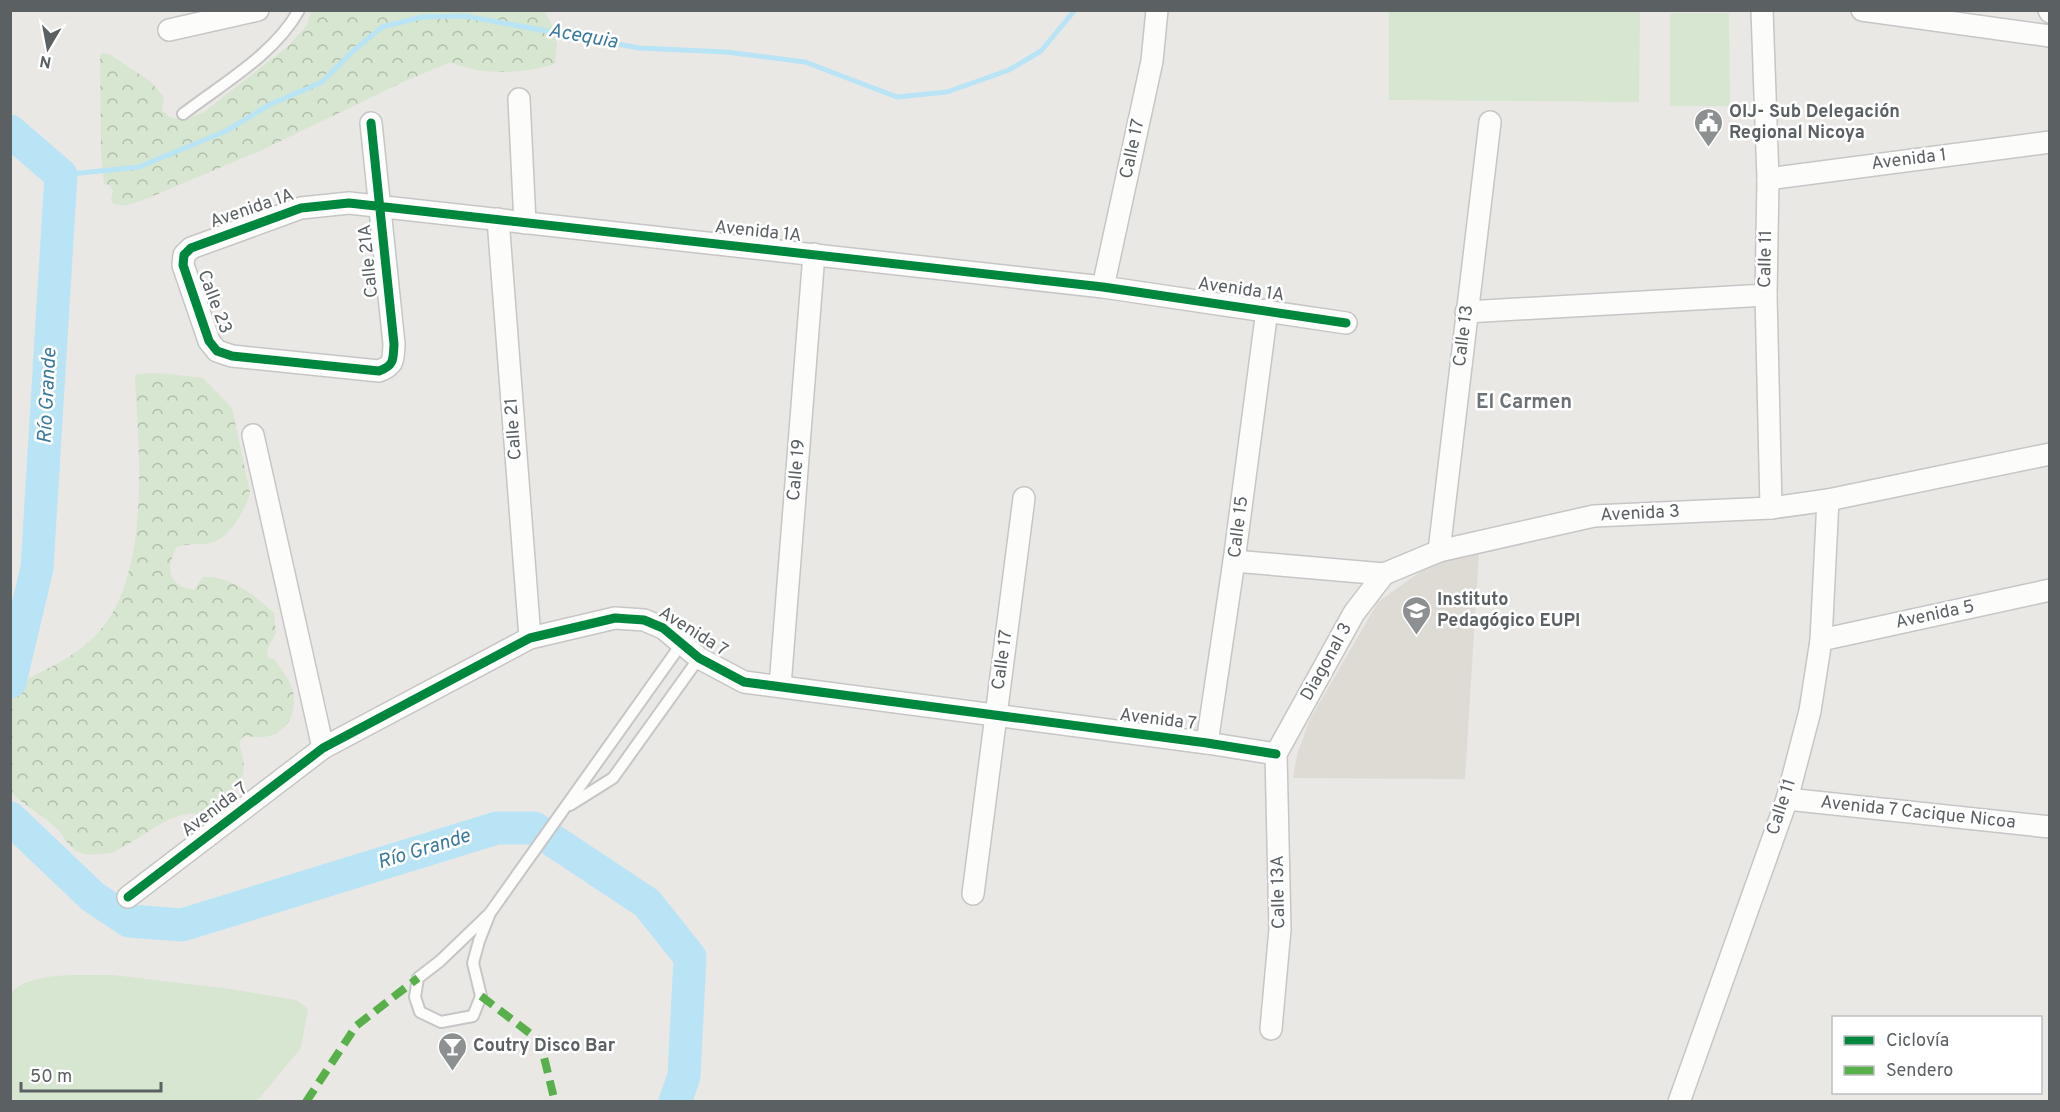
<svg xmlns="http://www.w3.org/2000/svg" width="2060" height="1112" viewBox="0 0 2060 1112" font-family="Overpass,sans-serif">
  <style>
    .education { fill: #dedbd4 }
    .grass { fill: #d6e6d0 }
    .forest { fill: url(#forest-crowns) }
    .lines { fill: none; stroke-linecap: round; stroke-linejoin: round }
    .stream { stroke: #b8e4f6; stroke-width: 5 }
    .river { stroke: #b8e4f6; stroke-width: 33 }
    .service-casing { stroke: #c6c6c6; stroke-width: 14 }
    .minor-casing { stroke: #c6c6c6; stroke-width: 24 }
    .service { stroke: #fcfcfb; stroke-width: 10 }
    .minor { stroke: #fcfcfb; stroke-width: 21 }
    .quiet { stroke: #58b04a; stroke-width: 8; stroke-dasharray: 15 8; stroke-linecap: butt }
    .cycleway-casing { stroke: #fff; stroke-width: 13 }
    .cycleway { stroke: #00873e; stroke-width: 9 }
    .labels { text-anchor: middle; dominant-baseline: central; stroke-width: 5; stroke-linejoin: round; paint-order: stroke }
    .poi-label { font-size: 18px; font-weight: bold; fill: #5b6063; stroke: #fff; text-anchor: start }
    .street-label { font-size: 18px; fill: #5b6063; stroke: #fff }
    .water-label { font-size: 20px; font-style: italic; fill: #3b7a9d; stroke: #fff }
    .neighbourhood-label { font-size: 20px; font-weight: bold; fill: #6c7275; stroke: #fff }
  </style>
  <defs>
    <pattern id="forest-crowns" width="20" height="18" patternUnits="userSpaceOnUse" patternTransform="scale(1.5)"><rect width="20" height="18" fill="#d6e6d0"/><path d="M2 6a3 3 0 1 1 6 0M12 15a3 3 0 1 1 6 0" fill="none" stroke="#b1beac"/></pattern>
  </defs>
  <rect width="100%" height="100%" fill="#eae8e5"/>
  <!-- education -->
  <path class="education" d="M1479,552L1465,779L1293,778L1297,755L1309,721L1378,602L1420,572L1450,558Z"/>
  <!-- grass -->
  <g class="grass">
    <path d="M1389,11H1640L1639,102L1389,100Z"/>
    <path d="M1670,13H1729L1730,106H1670Z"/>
    <path d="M113,975L231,989L296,1000L308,1009L301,1048L257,1101H11V993C31,970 84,976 113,975Z"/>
  </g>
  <!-- forest -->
  <g class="forest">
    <path d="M311,11H545L553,27L557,44L555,64C523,74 482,76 451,62L405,81L262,150L141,201L123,206L114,204L111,200L113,191L110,185L104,184L101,153L100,55L104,53L109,54L150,81L164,97L162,110L169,117L185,120L204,112L287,47L307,25Z"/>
    <path d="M159,373L203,378L232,408L250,492C247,508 228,540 211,543C199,545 188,543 177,547C165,568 168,586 194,590L203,577C229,575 256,596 274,613L276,632L267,651L268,658L274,659C280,668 289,678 292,688C299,710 288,735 263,737C257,738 250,736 244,736L239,743C242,753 246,767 242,777C235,793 213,805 198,814C171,809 138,842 113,852C105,854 89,856 81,853C69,849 65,838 58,830C44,815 25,807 11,792V687C40,672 69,661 93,638C152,582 139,454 135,379L136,374Z"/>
  </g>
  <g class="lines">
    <!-- stream -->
    <path class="stream" d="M61,175L139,167L226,131L269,105L322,82L352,52L382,27L422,17L465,16L639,48L726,52L805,62L897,97L947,92L1009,70L1041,51L1075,10"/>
    <!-- river -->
    <g class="river">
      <path d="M10,131L61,175L37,568L10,682"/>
      <path d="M10,818L93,897L129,921L182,925L497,828H534L647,903L690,957L684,1076L675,1102"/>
    </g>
    <defs>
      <g id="service">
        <path d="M183,114C222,84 275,54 299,10"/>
        <path d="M570,805L613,778L699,658"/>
        <path d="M490,913L479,941L473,963L481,996L473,1016L441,1022L420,1012L415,997L418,978L440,961L490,913L682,643"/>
      </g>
      <g id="minor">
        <path d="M1762,10L1768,179L1766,295L1771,508"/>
        <path d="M1862,10L2050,36"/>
        <path d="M2049,10L2050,12"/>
        <path d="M169,30L258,10"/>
        <path d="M519,99L525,223"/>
        <path d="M371,123L394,344C393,359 395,365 379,371L232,356L217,351L209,341L183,265L184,255L191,248L301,208L349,203L1103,287L1346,323"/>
        <path d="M1768,179L2050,142"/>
        <path d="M498,219L530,638"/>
        <path d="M1103,287L1152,61L1157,10"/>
        <path d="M1466,312L1766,295"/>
        <path d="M253,435L323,748"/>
        <path d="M1439,551L1490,122"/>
        <path d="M1234,561L1384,574L1439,551L1594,516L1771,508L1828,500L2050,454"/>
        <path d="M1821,640L2050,590"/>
        <path d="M780,686L814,254"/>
        <path d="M1207,743L1234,561L1267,310"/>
        <path d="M1276,754L1354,613L1384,574"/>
        <path d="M1787,799L2050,827"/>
        <path d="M973,894L1024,498"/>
        <path d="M128,897L323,748L530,638L615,618L644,620L663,628L699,658L744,682L1207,743L1276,754"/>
        <path d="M1271,1029L1280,929L1276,754"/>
        <path d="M1679,1102L1787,799L1810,711L1821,640L1828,500"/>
      </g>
    </defs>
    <!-- service casing -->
    <use href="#service" class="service-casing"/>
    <!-- minor casing -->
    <use href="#minor" class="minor-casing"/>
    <!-- service -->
    <use href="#service" class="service"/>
    <!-- minor -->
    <use href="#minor" class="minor"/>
    <!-- quiet -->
    <g class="quiet">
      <path d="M481,996L540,1041L555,1102"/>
      <path d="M306,1102L356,1026L418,978"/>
    </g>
    <defs>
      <g id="cycleway">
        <path d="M371,123L394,344C393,359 395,365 379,371L232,356L217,351L209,341L183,265L184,255L191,248L301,208L349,203L1103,287L1346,323"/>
        <path d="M128,897L323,748L530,638L615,618L644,620L663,628L699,658L744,682L1207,743L1276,754"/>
      </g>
    </defs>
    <!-- cycleway casing -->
    <use href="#cycleway" class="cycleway-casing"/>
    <!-- cycleway -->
    <use href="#cycleway" class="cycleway"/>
  </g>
  <!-- icons -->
  <defs>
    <symbol id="civic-pin" viewBox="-11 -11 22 30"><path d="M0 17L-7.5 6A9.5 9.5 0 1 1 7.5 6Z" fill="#8d9090" stroke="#fff"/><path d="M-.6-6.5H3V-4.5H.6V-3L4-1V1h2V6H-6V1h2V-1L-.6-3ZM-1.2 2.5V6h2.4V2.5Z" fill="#fff"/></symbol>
    <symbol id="school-pin" viewBox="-11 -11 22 30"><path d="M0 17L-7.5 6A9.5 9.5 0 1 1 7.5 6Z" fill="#8d9090" stroke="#fff"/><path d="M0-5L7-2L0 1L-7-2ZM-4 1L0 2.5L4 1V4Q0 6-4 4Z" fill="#fff"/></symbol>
    <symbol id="bar-pin" viewBox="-11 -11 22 30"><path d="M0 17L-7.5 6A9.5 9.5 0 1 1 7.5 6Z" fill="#8d9090" stroke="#fff"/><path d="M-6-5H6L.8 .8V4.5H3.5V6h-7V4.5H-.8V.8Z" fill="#fff"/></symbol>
  </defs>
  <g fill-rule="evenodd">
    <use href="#civic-pin" x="1692" y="106" width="33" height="45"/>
    <use href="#school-pin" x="1400" y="594" width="33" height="45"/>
    <use href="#bar-pin" x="436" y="1030" width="33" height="45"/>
  </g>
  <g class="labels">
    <!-- poi labels -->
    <g class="poi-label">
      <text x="1729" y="112">OIJ- Sub Delegación<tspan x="1729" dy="21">Regional Nicoya</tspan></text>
      <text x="1437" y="600">Instituto<tspan x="1437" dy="21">Pedagógico EUPI</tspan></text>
      <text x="473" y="1046">Coutry Disco Bar</text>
    </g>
    <!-- street labels -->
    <g class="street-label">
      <text transform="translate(1133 149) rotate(-78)">Calle 17</text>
      <text transform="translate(1909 160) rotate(-7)">Avenida 1</text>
      <text transform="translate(252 209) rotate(-19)">Avenida 1A</text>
      <text transform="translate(758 232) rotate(6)">Avenida 1A</text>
      <text transform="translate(1766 259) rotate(-89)">Calle 11</text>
      <text transform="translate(369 261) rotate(-96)">Calle 21A</text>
      <text transform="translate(1241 290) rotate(8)">Avenida 1A</text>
      <text transform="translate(214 302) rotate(69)">Calle 23</text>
      <text transform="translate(1464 336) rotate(-83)">Calle 13</text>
      <text transform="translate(514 429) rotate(-94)">Calle 21</text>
      <text transform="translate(797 470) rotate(-85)">Calle 19</text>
      <text transform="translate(1640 514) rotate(-3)">Avenida 3</text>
      <text transform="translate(1239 527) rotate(-83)">Calle 15</text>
      <text transform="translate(1935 615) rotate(-12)">Avenida 5</text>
      <text transform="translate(693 632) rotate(32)">Avenida 7</text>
      <text transform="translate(1003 660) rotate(-82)">Calle 17</text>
      <text transform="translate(1327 662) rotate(-61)">Diagonal 3</text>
      <text transform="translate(1158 720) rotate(7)">Avenida 7</text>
      <text transform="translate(1782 807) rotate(-72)">Calle 11</text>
      <text transform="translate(215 810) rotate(-37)">Avenida 7</text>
      <text transform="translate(1918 813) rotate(6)">Avenida 7 Cacique Nicoa</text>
      <text transform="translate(1279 892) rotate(-91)">Calle 13A</text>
    </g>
    <!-- water labels -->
    <g class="water-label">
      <text transform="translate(583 37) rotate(10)">Acequia</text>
      <text transform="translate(48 396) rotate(-87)">Río Grande</text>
      <text transform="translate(424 850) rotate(-17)">Río Grande</text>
    </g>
    <!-- neighbourhood labels -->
    <g class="neighbourhood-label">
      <text x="1524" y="403">El Carmen</text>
    </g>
  </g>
  <!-- border -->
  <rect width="2060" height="1112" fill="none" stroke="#5b6063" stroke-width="24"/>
  <!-- legend -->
  <rect x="1832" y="1016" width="210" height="78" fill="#ffffff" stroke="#bdbfc1" stroke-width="1.5"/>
  <rect x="1844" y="1036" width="30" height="9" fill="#00873e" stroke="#bdbfc1" stroke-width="1.5"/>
  <text x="1886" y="1046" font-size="18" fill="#5b6063">Ciclovía</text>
  <rect x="1844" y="1066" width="30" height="9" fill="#58b04a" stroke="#bdbfc1" stroke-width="1.5"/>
  <text x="1886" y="1076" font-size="18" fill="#5b6063">Sendero</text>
  <!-- north arrow -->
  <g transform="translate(48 48) rotate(190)" stroke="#ffffff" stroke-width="4.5" paint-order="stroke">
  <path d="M0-4.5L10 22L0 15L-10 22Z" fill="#5b6063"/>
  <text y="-9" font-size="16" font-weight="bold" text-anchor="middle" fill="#5b6063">N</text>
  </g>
  <!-- scale -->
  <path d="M21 1082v9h140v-9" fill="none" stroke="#5b6063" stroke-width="3"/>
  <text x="30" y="1082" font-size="18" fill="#5b6063" stroke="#ffffff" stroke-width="4.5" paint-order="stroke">50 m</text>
</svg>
